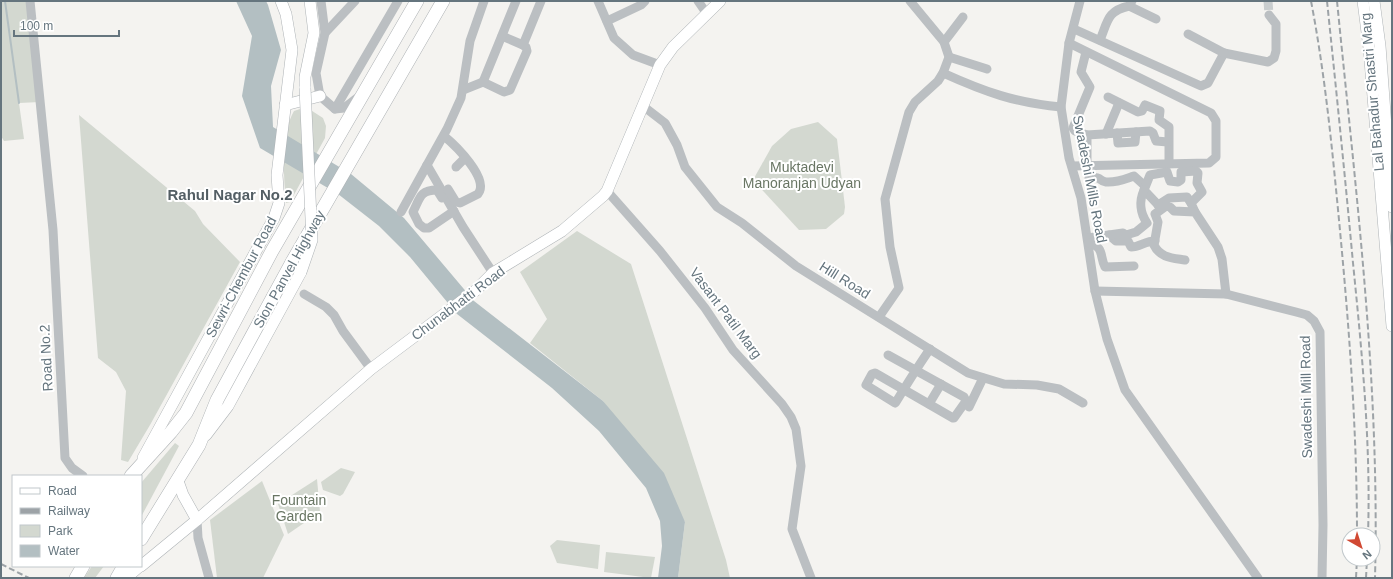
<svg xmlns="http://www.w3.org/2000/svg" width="1393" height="579" viewBox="0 0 1393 579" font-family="Helvetica,sans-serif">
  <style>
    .green { fill: #d3d8d0 }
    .water { fill: #b3bfc2 }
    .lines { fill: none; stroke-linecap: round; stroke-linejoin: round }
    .stream { stroke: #b3bfc2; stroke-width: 2 }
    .minor-tunnel { stroke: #c9cdce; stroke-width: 9; stroke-dasharray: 9 4.5; stroke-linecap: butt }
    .major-casing { stroke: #aeb3b6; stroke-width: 12 }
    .highway-casing { stroke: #aeb2b5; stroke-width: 14 }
    .minor { stroke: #bbbfc2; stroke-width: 9 }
    .major { stroke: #fff; stroke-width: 11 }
    .highway { stroke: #fff; stroke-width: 13 }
    .rail { stroke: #9da3a7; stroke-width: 2; stroke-dasharray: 6 3; stroke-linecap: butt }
    .major-bridge-casing { stroke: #aeb3b6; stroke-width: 12; stroke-linecap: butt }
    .major-bridge { stroke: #fff; stroke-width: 11 }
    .labels { text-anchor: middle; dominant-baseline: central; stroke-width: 4; stroke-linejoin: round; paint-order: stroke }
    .street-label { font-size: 14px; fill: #65757e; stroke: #fff }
    .park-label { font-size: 14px; fill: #697664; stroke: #fff }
    .neighbourhood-label { font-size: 15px; font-weight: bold; fill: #535e64; stroke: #fff }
  </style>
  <rect width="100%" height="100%" fill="#f4f3f0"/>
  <!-- green -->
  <g class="green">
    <path d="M1,1H31L40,102L19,103L24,139L4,141L1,136Z"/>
    <path d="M300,109H309L323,118L326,126L325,138L290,202L286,203C284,177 280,135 294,111Z"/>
    <path d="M79,115L195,211L203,224L240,262L150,425L128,462L121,460L126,391L116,372L98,358Z"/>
    <path d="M818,122L837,139L845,207L844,214L826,229L799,230L753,180L772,146L791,129Z"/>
    <path d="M577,231L631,264L726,560L730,578H678L685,522L603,401L530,343L547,319L520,272Z"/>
    <path d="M175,443L179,446L141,517V483Z"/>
    <path d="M341,468L355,472L343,494L340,496L323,490L321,482Z"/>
    <path d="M317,479L320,512L288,534L278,504Z"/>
    <path d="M262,481L284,535L263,578H217L210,520Z"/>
    <path d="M557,540L600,545L598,569L557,563L550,546Z"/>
    <path d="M606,552L655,557L651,578L604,572Z"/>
    <path d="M92,566H104L95,578H84Z"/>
  </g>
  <!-- water -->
  <path class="water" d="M236,1H266L268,5L281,50L271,86L273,127L351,174L404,218L474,301L603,401L664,473L685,522L678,578H658L662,546L660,521L646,488L599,431L552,388L457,314L410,257L379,226L338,194L260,148L242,96L252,36Z"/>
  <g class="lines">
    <!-- stream -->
    <path class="stream" d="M5,1L19,103"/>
    <!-- minor-tunnel -->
    <path class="minor-tunnel" d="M1268,1L1269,15"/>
    <defs>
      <g id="major">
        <path d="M1363,1L1369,48L1392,326"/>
        <path d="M1374,1L1380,46L1392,207"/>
        <path d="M305,88V77L314,33L310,1"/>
        <path d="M285,105L320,96"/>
        <path d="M206,435L228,406L301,272"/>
        <path d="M143,458L274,218L279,203L277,175L292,50L286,14L281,1"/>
        <path d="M178,481L183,495L197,520"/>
        <path d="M141,566L197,520L371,369L475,291L493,273L562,231L603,196L607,191L660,65L673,47L720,1"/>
        <path d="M126,578L140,566"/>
      </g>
      <g id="highway">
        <path d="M131,476L171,432L186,413L272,251L417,1"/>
        <path d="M141,539L199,445L217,400L292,262L443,1"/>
        <path d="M76,578L83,566"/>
        <path d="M117,578L124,566"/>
      </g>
    </defs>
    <!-- major casing -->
    <use href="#major" class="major-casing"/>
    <!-- highway casing -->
    <use href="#highway" class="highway-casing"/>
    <!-- minor -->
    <g class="minor">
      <path d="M30,1L53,230L65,458L72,468L83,476"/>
      <path d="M321,1L325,33L316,73L320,96L335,109L344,108L357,98"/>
      <path d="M484,1L470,41L461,98L447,129L427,165L463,227L493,273"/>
      <path d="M598,1L614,38L633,55L660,65"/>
      <path d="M698,1L707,14"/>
      <path d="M1080,1L1069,43L1061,107L1069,158L1081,198L1095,291L1107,339L1125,390L1258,578"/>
      <path d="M1129,6L1156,19"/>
      <path d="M607,21L641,5L645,1"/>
      <path d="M1074,29L1201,86L1208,83L1224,53L1268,62L1274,58L1276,51V24L1269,15"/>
      <path d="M325,33L355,1"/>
      <path d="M1188,34L1224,53"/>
      <path d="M502,36L523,45"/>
      <path d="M1100,40C1108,21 1107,11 1129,6L1132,1"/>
      <path d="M944,42L963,17"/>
      <path d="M1069,43L1211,113L1216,121V157L1209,163L1072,166"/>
      <path d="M1086,52L1081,72L1090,87L1073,128L1075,131L1087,135V166"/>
      <path d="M949,57L987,69"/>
      <path d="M943,73C985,92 1016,103 1061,107"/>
      <path d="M483,82L516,1"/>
      <path d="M463,90L483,82L504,92L510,90L527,51L526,47L523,45L541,1"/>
      <path d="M1108,97L1138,112L1142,111L1145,105L1160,111L1159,120L1169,127V164"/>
      <path d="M643,106L665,123L677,145L685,167L717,207L742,223L796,266L968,373L1004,384L1037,385L1059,389L1083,403"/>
      <path d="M335,109L398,1"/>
      <path d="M1117,133L1118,143L1135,142L1136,132"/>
      <path d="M1106,134L1119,103"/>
      <path d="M1087,135L1150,131L1153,133L1156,141L1168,142"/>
      <path d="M444,136C455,145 490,179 478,194L460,203L456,202L448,189"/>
      <path d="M456,167L465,158"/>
      <path d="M1089,178C1103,176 1098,181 1106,182C1116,183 1125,179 1134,176L1145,186"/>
      <path d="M607,191L660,251L705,308L733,350L782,404L791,417L796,429L801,466L792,529L811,578"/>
      <path d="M442,198L437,190C420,190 420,198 413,212L419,224L424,228H429L454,211"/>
      <path d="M1158,205L1169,198L1187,197L1191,203"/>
      <path d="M1161,208L1144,190L1150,175L1167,172L1170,181L1178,182L1181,180V172L1196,171L1198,173L1197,183L1202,192L1191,203L1195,212"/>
      <path d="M401,212L427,165"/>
      <path d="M1109,235L1116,241H1128L1131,247C1140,247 1145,241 1155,241"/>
      <path d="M1126,235L1136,232L1147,223C1140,213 1139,201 1144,190"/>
      <path d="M1088,238L1123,233L1126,235V239"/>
      <path d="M1089,243C1105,248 1099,255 1105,267L1134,266"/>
      <path d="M1185,260C1173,258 1160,258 1154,245L1158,222L1155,214L1166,206L1170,207L1174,211L1195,212L1218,247L1222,259L1226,294"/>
      <path d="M1095,291L1226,294L1296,312L1307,315L1314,321L1320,332L1323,525L1322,578"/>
      <path d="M304,294L326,307L334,315L343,331L371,369"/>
      <path d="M879,317L899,288L890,247L885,199L909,112L915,102L938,81L943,73L949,57L944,42L910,1"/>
      <path d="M888,355L964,397L966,401L954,418H953L875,373L872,374L866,385L895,403L896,402C907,384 918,366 930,349"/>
      <path d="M929,404L941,384"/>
      <path d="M969,407L983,378"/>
      <path d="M197,520L198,538L209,578"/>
    </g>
    <!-- major -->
    <use href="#major" class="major"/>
    <!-- highway -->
    <use href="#highway" class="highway"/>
    <!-- rail -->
    <g class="rail">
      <path d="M1311,1C1325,74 1332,147 1339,220C1349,325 1357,430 1357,535"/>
      <path d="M1327,1C1336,88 1345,176 1353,263C1362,353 1371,445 1368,535"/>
      <path d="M1337,1C1356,193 1380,385 1375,578"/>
      <path d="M1,564L29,578"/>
      <path d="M1356,578L1357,559"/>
      <path d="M1366,578L1367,559"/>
    </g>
    <defs>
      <path id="major-bridge" d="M301,272L312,240L305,88"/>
    </defs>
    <!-- major-bridge casing -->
    <use href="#major-bridge" class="major-bridge-casing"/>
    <!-- major-bridge -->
    <use href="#major-bridge" class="major-bridge"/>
  </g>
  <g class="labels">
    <!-- street labels -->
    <g class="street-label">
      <text transform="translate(1372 92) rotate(-95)">Lal Bahadur Shastri Marg</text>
      <text transform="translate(1090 179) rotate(79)">Swadeshi Mills Road</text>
      <text transform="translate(289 269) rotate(-61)">Sion Panvel Highway</text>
      <text transform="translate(241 277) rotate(-62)">Sewri-Chembur Road</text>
      <text transform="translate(845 280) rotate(32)">Hill Road</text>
      <text transform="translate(458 303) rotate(-37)">Chunabhatti Road</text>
      <text transform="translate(726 313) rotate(53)">Vasant Patil Marg</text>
      <text transform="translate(46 358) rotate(-93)">Road No.2</text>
      <text transform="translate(1306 397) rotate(-91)">Swadeshi Mill Road</text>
    </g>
    <!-- park labels -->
    <g class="park-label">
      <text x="802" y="167">Muktadevi<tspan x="802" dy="16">Manoranjan Udyan</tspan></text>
      <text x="299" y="500">Fountain<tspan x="299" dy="16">Garden</tspan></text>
    </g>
    <!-- neighbourhood labels -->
    <g class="neighbourhood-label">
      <text x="230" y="194">Rahul Nagar No.2</text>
    </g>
  </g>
  <!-- border -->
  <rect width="1393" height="579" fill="none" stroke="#65757e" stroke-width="4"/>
  <!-- legend -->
  <rect x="12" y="475" width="130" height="92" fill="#ffffff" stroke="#c1c8cb"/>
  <rect x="20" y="488" width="20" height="6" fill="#ffffff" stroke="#c1c8cb"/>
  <text x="48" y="495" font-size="12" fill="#65757e">Road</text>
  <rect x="20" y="508" width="20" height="6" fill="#9da3a7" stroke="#c1c8cb"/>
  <text x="48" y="515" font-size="12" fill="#65757e">Railway</text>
  <rect x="20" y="525" width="20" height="12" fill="#d3d8d0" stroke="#c1c8cb"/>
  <text x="48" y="535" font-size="12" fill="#65757e">Park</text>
  <rect x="20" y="545" width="20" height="12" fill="#b3bfc2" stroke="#c1c8cb"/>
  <text x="48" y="555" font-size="12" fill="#65757e">Water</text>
  <!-- north arrow -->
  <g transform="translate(1361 547) rotate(141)"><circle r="19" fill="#ffffff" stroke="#c1c8cb"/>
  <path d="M0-3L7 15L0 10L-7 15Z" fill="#d14933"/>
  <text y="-6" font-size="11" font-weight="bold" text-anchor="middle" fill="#65757e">N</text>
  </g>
  <!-- scale -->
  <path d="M14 30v6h105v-6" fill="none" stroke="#65757e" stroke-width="2"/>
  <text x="20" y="30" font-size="12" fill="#65757e" stroke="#ffffff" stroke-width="3" paint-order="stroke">100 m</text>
</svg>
